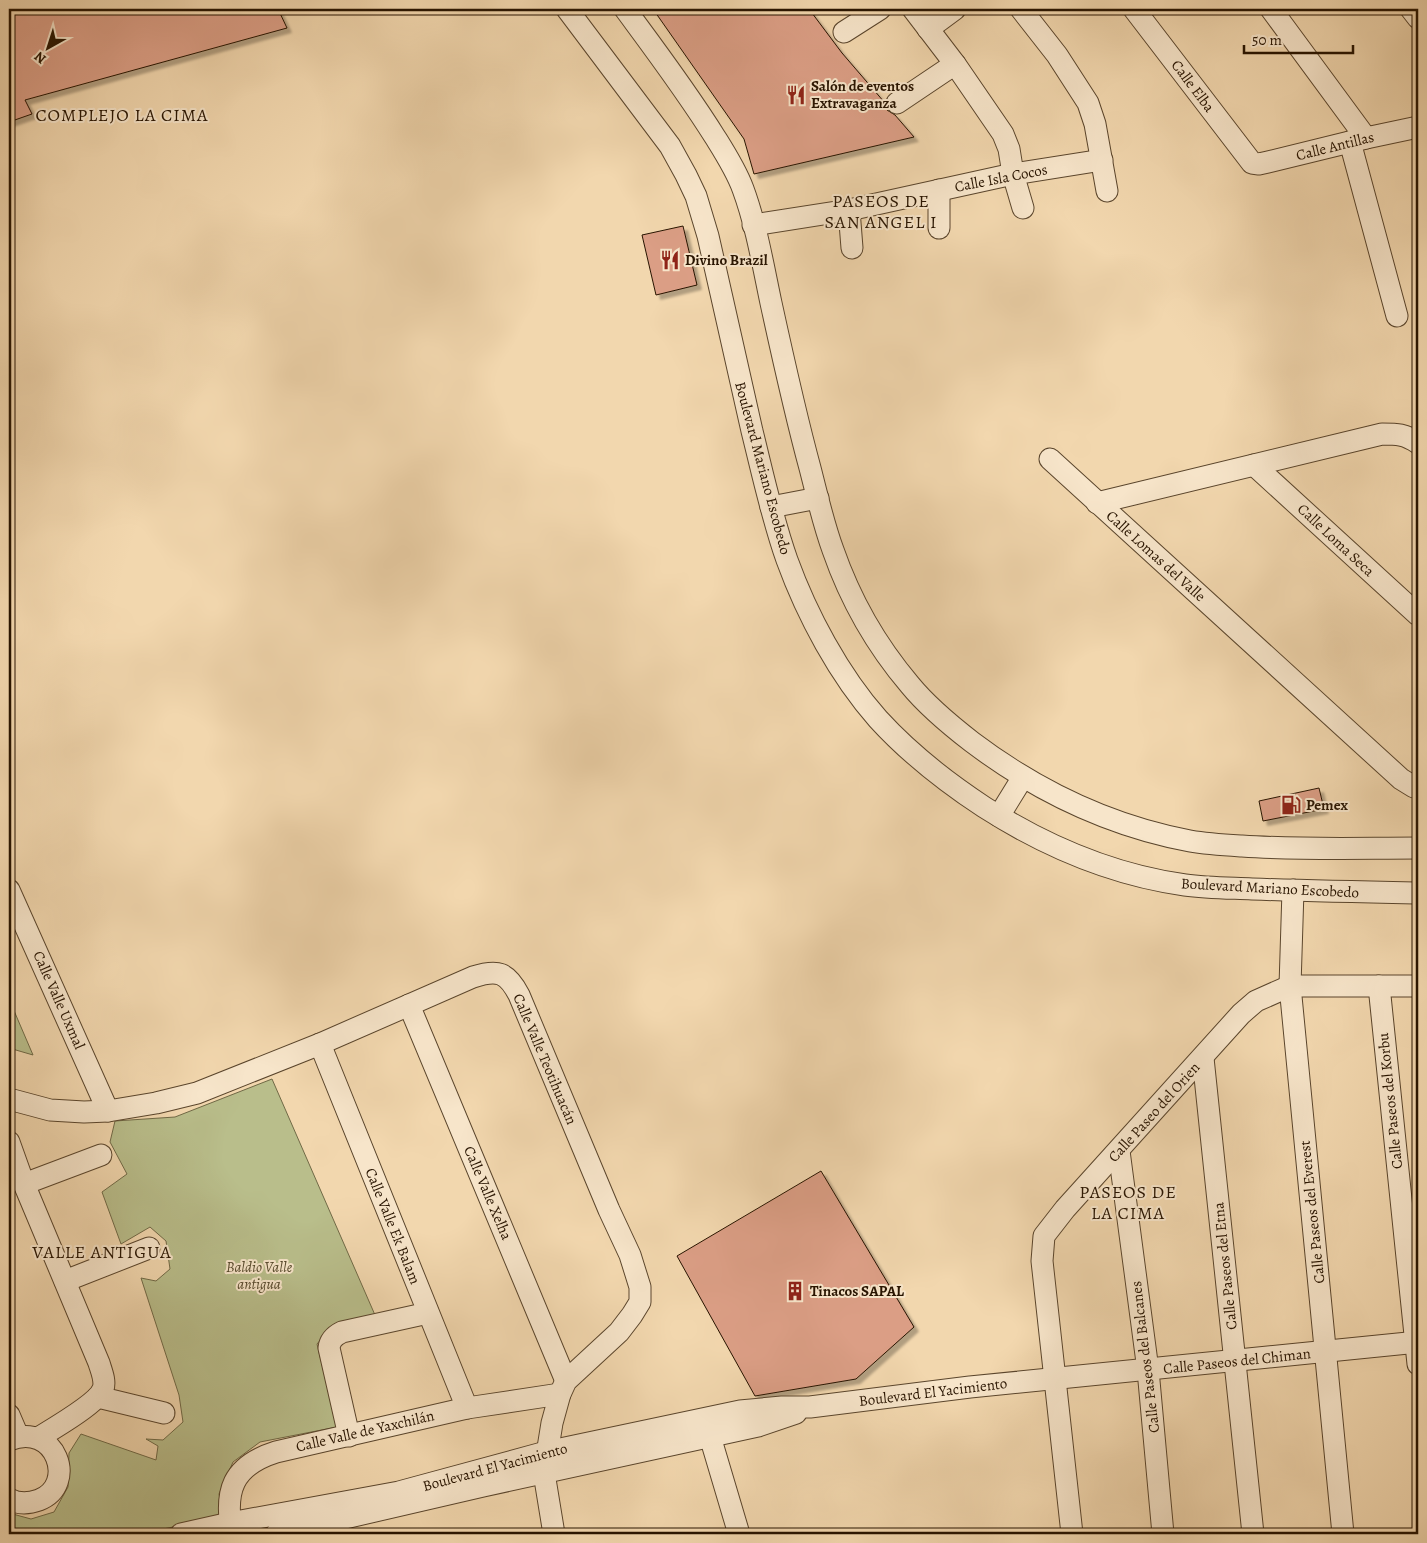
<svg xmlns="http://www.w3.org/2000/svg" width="1427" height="1543" viewBox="0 0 1427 1543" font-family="Alegreya,serif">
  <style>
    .green { fill: #b9be8b; stroke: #706946 }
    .building { fill: #db9e85; stroke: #281400; filter: url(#shadow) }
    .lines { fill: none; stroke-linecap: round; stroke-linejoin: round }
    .minor-casing { stroke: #5a452c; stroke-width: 23 }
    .minor { stroke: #f7e5ca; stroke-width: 21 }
    .labels { text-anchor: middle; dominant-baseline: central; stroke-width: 4; stroke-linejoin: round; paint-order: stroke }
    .poi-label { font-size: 15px; font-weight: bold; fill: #281400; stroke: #f7e5ca; text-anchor: start }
    .street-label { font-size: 15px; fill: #281400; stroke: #f7e5ca }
    .park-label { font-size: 15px; font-style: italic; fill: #54472a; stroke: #f7e5ca }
    .quarter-label { font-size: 18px; letter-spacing: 1px; fill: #281400; stroke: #f7e5ca }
  </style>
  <defs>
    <filter id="shadow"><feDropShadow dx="4.5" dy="4.5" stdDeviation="1" flood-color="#0004"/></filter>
  </defs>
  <rect width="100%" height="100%" fill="#f2d7ae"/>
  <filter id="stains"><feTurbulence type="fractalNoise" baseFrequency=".004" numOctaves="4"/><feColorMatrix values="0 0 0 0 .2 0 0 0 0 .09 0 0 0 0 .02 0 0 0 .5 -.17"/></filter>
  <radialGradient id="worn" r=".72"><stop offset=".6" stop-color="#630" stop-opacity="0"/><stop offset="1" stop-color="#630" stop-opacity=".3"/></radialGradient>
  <!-- green -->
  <g class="green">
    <path d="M9,999L33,1055L9,1048Z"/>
    <path d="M272,1079L375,1315L334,1324L317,1344L337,1427L260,1442L233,1462L219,1494L223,1517L138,1534H9V1513L31,1519L54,1512L68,1487L69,1453L81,1434L156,1460L158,1446L146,1439L163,1440L183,1422L179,1395L141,1278L156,1281L170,1269L166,1241L150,1227L121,1244L102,1192L127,1174L110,1142L115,1121L175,1117Z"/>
  </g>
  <!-- building -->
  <g class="building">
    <path d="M9,9H278L287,28L25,100L32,114L9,122Z"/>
    <path d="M653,9H809L842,53L885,103L887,110L895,115L914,137L754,174L744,139Z"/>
    <path d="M683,226L697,285L656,295L642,235Z"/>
    <path d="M1319,788L1324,809L1263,821L1259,801Z"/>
    <path d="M821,1171L914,1327L856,1379L755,1396L677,1256Z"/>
  </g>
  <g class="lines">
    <defs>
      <g id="minor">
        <path d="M567,9L670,146L686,175L696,196L708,236C723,301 737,367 752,431C763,475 772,518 787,560C807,615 839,675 878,719C909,753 946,782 984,807C1045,846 1113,875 1185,885C1207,888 1230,888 1252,889C1307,891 1363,892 1418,893"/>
        <path d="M625,9C656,51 687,92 715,137C725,153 736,170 743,189C756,224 763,265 771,303C783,358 795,413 810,468C817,495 823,523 833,550C850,599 876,645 910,685C928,707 950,725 972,742C1037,791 1110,826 1190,841C1207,844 1225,845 1242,846C1301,850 1360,848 1418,848"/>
        <path d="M913,9L955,64L1003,134L1009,149L1013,174L1023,208"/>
        <path d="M1021,9L1057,55L1088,103L1095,124L1107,191"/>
        <path d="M1134,9L1252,163L1259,164L1268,162L1366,138L1418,127"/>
        <path d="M1271,9L1366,138"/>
        <path d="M1411,9L1418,18"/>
        <path d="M928,29L955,9"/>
        <path d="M844,32L880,9"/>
        <path d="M897,103L955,64"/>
        <path d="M1350,142L1397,316"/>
        <path d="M939,190V228"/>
        <path d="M849,210L852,248"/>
        <path d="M753,225L849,210L1013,174L1102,160"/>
        <path d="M1050,459L1401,779L1414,787H1418"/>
        <path d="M1254,465L1418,615"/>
        <path d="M1097,503L1382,434C1397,434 1405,434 1418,443"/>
        <path d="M771,507L818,498"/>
        <path d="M999,816L1023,777"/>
        <path d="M9,890L108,1111"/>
        <path d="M1293,890L1290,986L1343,1534"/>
        <path d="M1379,986L1418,1364"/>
        <path d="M409,1005L566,1381"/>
        <path d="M320,1044L467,1408"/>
        <path d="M1203,1058L1253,1534"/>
        <path d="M9,1099L50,1110L84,1112L108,1111L156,1103L197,1093L320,1044L473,977C498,969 507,972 519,995L609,1210L630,1255L640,1287V1302L632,1315L619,1332L566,1381L560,1394L552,1423L544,1473L554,1534"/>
        <path d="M9,1142L24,1184L99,1363C101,1370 106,1381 103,1389C98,1403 51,1430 38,1438"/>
        <path d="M1119,1151L1148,1370L1163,1534"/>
        <path d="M24,1184L101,1155"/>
        <path d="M65,1281L149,1248"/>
        <path d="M98,1397L164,1413"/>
        <path d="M9,1415L18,1436"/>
        <path d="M706,1423L739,1534"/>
        <path d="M349,1436L329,1348C330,1340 334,1336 342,1332L428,1313"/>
        <path d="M9,1440C56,1421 78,1485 39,1500C28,1504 18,1504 9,1499"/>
        <path d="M181,1534L230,1523L399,1492L546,1452L740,1411L782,1407H810L970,1387L1418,1342"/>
        <path d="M232,1534C224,1491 232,1466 276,1452L467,1408L560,1394"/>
        <path d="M276,1534L483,1486L758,1426L796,1413"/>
        <path d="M1072,1534L1042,1261L1044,1236L1065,1209L1241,1014L1256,1001L1290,986H1418"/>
      </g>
    </defs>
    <!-- minor casing -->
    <use href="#minor" class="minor-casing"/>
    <!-- minor -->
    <use href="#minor" class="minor"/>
  </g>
  <!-- icons -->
  <defs>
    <symbol id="restaurant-bare" viewBox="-9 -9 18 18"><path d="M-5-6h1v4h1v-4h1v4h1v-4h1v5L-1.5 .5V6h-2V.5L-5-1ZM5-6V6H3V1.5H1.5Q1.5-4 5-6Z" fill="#8f2418" stroke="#f7e5ca" stroke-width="2.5" paint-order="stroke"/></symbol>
    <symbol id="fuel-bare" viewBox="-9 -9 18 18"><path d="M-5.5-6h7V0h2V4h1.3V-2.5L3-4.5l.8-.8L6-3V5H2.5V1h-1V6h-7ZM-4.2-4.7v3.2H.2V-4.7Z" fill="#8f2418" stroke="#f7e5ca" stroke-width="2.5" paint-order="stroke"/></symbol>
    <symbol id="building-bare" viewBox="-9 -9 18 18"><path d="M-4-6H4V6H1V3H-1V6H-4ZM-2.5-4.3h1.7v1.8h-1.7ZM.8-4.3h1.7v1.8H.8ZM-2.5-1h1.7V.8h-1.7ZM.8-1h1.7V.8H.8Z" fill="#8f2418" stroke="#f7e5ca" stroke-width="2.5" paint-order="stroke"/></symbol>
  </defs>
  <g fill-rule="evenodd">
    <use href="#restaurant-bare" x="782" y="81" width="28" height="28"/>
    <use href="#restaurant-bare" x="656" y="246" width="28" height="28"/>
    <use href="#fuel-bare" x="1277" y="791" width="28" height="28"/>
    <use href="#building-bare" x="781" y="1277" width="28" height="28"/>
  </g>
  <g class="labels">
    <!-- poi labels -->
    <g class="poi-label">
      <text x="811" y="86">Salón de eventos<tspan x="811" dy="17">Extravaganza</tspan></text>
      <text x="685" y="260">Divino Brazil</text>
      <text x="1306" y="805">Pemex</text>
      <text x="810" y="1291">Tinacos SAPAL</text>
    </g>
    <!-- street labels -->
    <g class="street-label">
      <text transform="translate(1193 86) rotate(53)">Calle Elba</text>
      <text transform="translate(1335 146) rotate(-14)">Calle Antillas</text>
      <text transform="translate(1001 178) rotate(-11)">Calle Isla Cocos</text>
      <text transform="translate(763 468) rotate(75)">Boulevard Mariano Escobedo</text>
      <text transform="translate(1336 540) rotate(43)">Calle Loma Seca</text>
      <text transform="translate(1156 556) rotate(42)">Calle Lomas del Valle</text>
      <text transform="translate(1270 888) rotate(3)">Boulevard Mariano Escobedo</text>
      <text transform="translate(59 1000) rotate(66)">Calle Valle Uxmal</text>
      <text transform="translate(545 1059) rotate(67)">Calle Valle Teotihuacán</text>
      <text transform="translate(1390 1101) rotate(-96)">Calle Paseos del Korbu</text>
      <text transform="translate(1154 1112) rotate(-48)">Calle Paseo del Orien</text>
      <text transform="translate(488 1193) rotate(67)">Calle Valle Xelha</text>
      <text transform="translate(1312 1212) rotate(-96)">Calle Paseos del Everest</text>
      <text transform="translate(393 1226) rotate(68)">Calle Valle Ek Balam</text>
      <text transform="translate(1225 1266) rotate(-96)">Calle Paseos del Etna</text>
      <text transform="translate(1145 1357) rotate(-97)">Calle Paseos del Balcanes</text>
      <text transform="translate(1237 1361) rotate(-6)">Calle Paseos del Chiman</text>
      <text transform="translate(933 1392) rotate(-7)">Boulevard El Yacimiento</text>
      <text transform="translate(365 1431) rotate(-13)">Calle Valle de Yaxchilán</text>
      <text transform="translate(495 1467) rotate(-15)">Boulevard El Yacimiento</text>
    </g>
    <!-- park labels -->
    <g class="park-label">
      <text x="259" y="1267">Baldio Valle<tspan x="259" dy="17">antigua</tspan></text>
    </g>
    <!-- quarter labels -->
    <g class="quarter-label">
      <text x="122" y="115">COMPLEJO LA CIMA</text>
      <text x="881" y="201">PASEOS DE<tspan x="881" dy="21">SAN ANGEL I</tspan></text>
      <text x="1128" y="1192">PASEOS DE<tspan x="1128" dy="21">LA CIMA</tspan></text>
      <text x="102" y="1252">VALLE ANTIGUA</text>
    </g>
  </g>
  <!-- margin -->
  <rect width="1427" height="1543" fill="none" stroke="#f2d7ae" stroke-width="30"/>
  <rect x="10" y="10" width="1407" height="1523" fill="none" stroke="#281400" stroke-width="2.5"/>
  <rect x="15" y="15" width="1397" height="1513" fill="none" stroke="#281400"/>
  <!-- north arrow -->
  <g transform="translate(48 48) rotate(219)" stroke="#f7e5ca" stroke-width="4" paint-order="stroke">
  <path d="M0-4L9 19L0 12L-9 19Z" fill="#281400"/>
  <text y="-8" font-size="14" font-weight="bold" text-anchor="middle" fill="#281400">N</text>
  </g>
  <!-- scale -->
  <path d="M1244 45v8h109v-8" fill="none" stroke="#281400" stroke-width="2.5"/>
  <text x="1252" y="45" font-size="15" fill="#281400" stroke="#f7e5ca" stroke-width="4" paint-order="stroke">50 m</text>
  <rect width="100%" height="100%" filter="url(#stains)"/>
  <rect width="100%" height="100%" fill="url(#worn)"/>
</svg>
